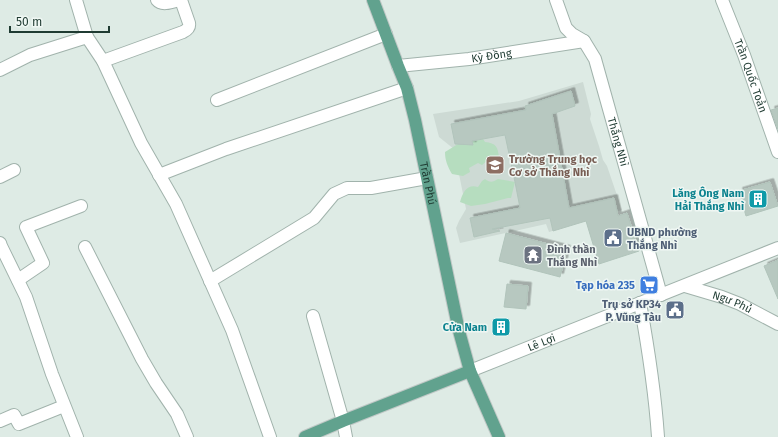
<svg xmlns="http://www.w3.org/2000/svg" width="778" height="437" viewBox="0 0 778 437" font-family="'Fira Sans',sans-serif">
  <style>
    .built { fill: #cddad4 }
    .green { fill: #b6ddbf }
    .building { fill: #b7c8c0; stroke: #b1c4bb; filter: url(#shadow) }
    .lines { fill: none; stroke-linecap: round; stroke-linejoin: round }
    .minor-casing { stroke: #a1b3ac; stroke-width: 14 }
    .major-casing { stroke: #c0c8c6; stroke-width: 14 }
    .minor { stroke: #fff; stroke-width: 12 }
    .major { stroke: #61a28e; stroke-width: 12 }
    .labels { text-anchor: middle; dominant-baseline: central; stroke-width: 3; stroke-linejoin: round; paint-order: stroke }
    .street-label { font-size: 11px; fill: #1f3b32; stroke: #eff7f3 }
    .education-label { font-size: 11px; font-weight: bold; fill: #785e54; stroke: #eff7f3; text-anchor: start }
    .culture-label { font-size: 11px; font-weight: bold; fill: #0d838f; stroke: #eff7f3; text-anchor: end }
    .service-label { font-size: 11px; font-weight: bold; fill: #4e5e75; stroke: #eff7f3; text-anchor: start }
    .worship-label { font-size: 11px; font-weight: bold; fill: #5b616d; stroke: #eff7f3; text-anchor: start }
    .shop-label { font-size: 11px; font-weight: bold; fill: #366cbe; stroke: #eff7f3; text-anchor: end }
  </style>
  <defs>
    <filter id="shadow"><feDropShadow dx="3.5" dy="-3.5" stdDeviation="0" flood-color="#0004"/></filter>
  </defs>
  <rect width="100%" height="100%" fill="#deebe5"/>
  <!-- built -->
  <path class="built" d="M583,82L591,114L590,119L599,146L603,160L607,166L622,210L549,232L546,224L460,243L456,228L459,221L466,209L454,149L439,137L433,114L519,101Z"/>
  <!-- green -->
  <g class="green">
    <path d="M483,139L485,142C496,143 498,147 499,158L494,165L488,160L482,165L478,163L469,168L470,172L463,176L452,174C448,167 445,161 445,152L458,144Z"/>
    <path d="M485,179C490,183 493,182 498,179L515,182L511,198H508L485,204L471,206L460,202C463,192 467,184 478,187L482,181Z"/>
  </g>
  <!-- building -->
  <g class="building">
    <path d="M571,91L575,106L552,114L569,208L614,198L618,216L627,213L639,251L599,264L586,221L553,231L550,218L492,229L500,231L474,237L470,218L520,208L515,182L505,135L472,141L473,145L455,144L451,124L526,110L525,106Z"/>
    <path d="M778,108V129L771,110Z"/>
    <path d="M770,182L778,206L746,216L739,191Z"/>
    <path d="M506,233L567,249L560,277L499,261Z"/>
    <path d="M778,260V299L764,266Z"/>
    <path d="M507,284L528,286L526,309L504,307Z"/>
  </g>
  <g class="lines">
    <defs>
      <g id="minor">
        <path d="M76,0L87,37"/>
        <path d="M157,0C162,6 172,2 179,0"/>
        <path id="s1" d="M556,0L566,28L572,34L584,41L595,59L661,295"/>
        <path id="s2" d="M722,0L744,55L778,152"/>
        <path d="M103,61L183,32C187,30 190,28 189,23L181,0"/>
        <path id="s3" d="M398,66L469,59L584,41"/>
        <path d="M0,70L30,55L87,37L103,61L141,143L176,204L232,330L270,437"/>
        <path d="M217,100L386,34"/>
        <path d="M159,175L226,149L407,88"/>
        <path d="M0,177L14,170"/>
        <path d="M0,243L1,246L26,297L52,374L77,437"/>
        <path d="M85,247L142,359L156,383L177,414L187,437"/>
        <path d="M18,280L43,263L26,227L81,206"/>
        <path d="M210,281L314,218L334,194L347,188H371L427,178"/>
        <path id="s4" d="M685,286L722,297L740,304L778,324"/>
        <path d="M640,303C648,347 655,392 658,437"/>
        <path d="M313,316L343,421L346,437"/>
        <path id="s5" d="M470,371L778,248"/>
        <path d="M0,421L14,415L19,424L64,406"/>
      </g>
      <g id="major">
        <path id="s6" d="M373,0L398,66L407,88L415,120L459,331L470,371L499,437"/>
        <path d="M305,437L343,421L470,371"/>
      </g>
    </defs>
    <!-- minor casing -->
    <use href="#minor" class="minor-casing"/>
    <!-- major casing -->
    <use href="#major" class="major-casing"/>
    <!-- minor -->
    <use href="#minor" class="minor"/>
    <!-- major -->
    <use href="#major" class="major"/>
  </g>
  <!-- icons -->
  <defs>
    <symbol id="school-square" viewBox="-11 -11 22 22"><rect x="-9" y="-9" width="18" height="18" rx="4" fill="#8d6e63" stroke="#eff7f3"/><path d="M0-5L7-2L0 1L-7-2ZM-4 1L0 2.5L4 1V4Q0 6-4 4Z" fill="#fff"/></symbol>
    <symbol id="building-square" viewBox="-11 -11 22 22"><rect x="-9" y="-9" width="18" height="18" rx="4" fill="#0f9aa8" stroke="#eff7f3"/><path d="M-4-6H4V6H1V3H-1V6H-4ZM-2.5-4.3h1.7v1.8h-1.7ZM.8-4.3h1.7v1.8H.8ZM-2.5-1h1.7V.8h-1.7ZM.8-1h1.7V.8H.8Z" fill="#fff"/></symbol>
    <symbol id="civic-square" viewBox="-11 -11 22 22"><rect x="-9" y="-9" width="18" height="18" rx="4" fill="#5c6f8a" stroke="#eff7f3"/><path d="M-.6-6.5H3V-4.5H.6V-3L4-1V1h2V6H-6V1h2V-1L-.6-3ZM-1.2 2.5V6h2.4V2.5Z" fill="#fff"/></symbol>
    <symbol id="temple-square" viewBox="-11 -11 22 22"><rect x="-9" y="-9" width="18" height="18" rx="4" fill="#6b7280" stroke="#eff7f3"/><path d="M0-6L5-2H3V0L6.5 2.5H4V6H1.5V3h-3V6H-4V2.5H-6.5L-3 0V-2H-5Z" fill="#fff"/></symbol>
    <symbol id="supermarket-square" viewBox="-11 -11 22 22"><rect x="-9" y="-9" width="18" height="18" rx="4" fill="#3f7fe0" stroke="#eff7f3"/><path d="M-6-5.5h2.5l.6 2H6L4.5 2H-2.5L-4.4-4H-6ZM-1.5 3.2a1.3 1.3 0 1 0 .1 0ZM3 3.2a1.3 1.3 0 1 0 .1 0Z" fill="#fff"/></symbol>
  </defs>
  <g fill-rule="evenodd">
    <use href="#school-square" x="484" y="154" width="22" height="22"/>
    <use href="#building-square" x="747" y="188" width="22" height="22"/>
    <use href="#civic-square" x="602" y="227" width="22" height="22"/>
    <use href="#temple-square" x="522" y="244" width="22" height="22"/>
    <use href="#supermarket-square" x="638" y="274" width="22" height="22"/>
    <use href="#civic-square" x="664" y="299" width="22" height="22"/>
    <use href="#building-square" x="490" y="316" width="22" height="22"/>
  </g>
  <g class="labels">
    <!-- street labels -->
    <g class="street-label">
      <text stroke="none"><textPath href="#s3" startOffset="94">Kỳ Đồng</textPath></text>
      <text stroke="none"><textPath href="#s2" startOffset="81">Trần Quốc Toản</textPath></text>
      <text stroke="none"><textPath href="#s1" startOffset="159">Thắng Nhì</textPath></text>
      <text stroke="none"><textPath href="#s6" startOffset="192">Trần Phú</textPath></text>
      <text stroke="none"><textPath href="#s4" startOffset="50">Ngư Phủ</textPath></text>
      <text stroke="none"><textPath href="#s5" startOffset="77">Lê Lợi</textPath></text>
    </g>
    <!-- education labels -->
    <g class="education-label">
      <text x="509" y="159">Trường Trung học<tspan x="509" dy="13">Cơ sở Thắng Nhì</tspan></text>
    </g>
    <!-- culture labels -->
    <g class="culture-label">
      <text x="744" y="193">Lăng Ông Nam<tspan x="744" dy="13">Hải Thắng Nhì</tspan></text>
      <text x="487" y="327">Cửa Nam</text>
    </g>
    <!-- service labels -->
    <g class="service-label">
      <text x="627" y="232">UBND phường<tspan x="627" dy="13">Thắng Nhì</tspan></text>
      <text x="661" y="304" text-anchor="end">Trụ sở KP34<tspan x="661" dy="13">P. Vũng Tàu</tspan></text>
    </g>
    <!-- worship labels -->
    <g class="worship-label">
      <text x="547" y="249">Đình thần<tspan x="547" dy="13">Thắng Nhì</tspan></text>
    </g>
    <!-- shop labels -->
    <g class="shop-label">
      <text x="635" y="285">Tạp hóa 235</text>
    </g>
  </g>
  <!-- scale -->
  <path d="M10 26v6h99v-6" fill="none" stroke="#1f3b32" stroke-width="2"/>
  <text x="16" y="26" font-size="12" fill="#1f3b32" stroke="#eff7f3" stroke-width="3" paint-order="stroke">50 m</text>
</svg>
